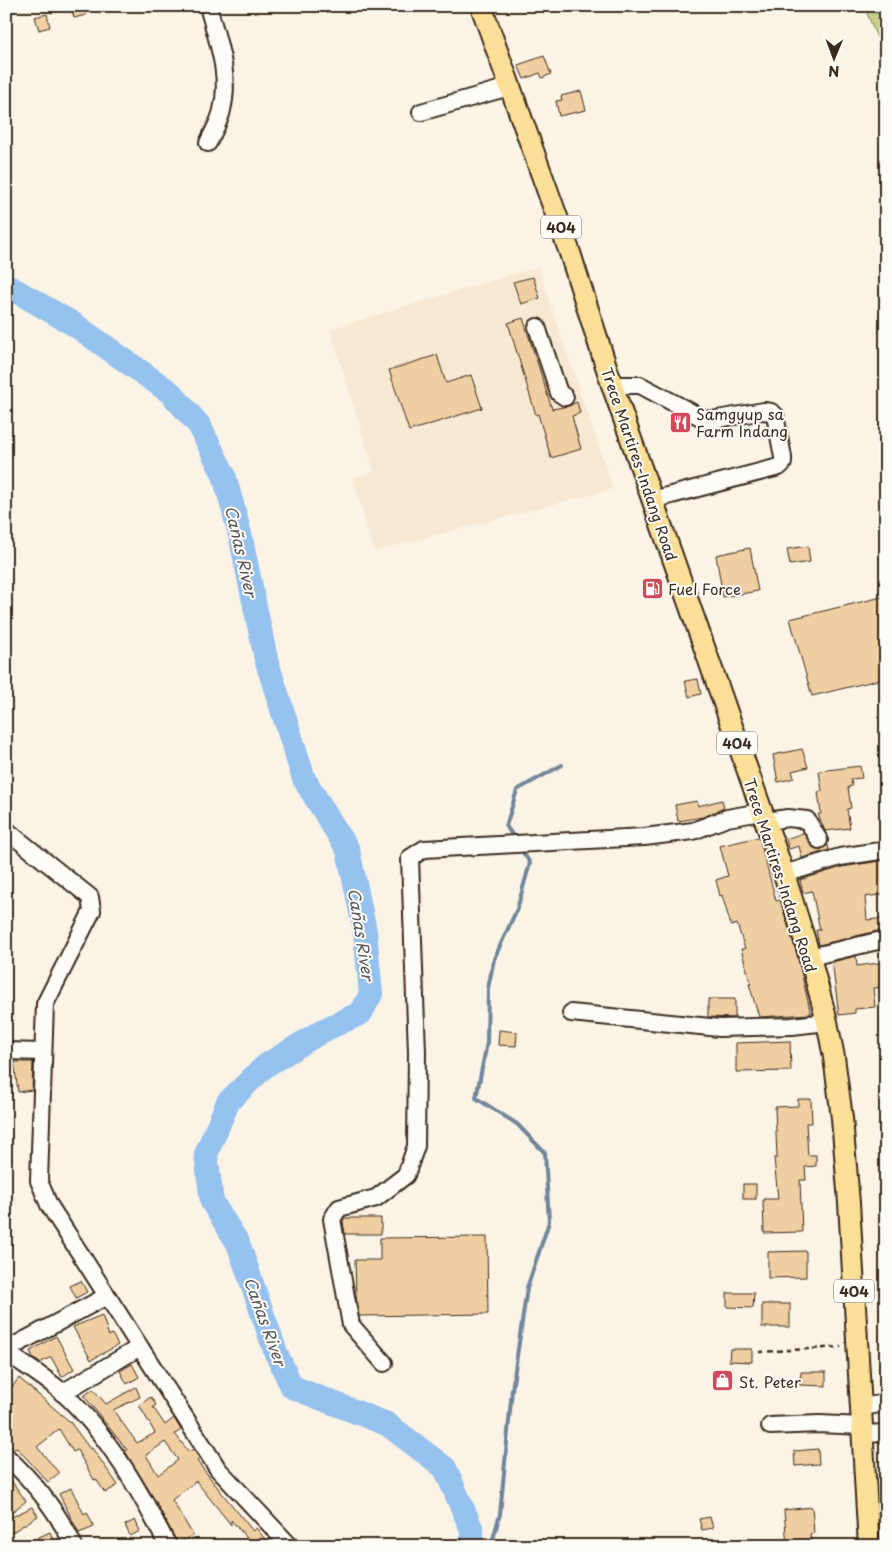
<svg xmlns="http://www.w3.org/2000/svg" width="892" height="1552" viewBox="0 0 892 1552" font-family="'Playpen Sans',sans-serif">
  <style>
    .built { fill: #f7e8d1 }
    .green { fill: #c4d286; stroke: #807e52 }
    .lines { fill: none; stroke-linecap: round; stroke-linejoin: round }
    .stream { stroke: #71859b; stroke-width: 4 }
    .river { stroke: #95c1ee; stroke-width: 24 }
    .building { fill: #efcfa1; stroke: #3b2a1e; fill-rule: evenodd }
    .minor-casing { stroke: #3b2a1e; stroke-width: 20 }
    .major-casing { stroke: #3b2a1e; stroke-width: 24 }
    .path { stroke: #3b2a1e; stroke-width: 2.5; stroke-dasharray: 5 4; stroke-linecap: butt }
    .minor { stroke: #fdfcf7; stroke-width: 16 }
    .major { stroke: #fbdf96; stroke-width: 20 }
    .labels { text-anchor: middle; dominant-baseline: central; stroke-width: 4; stroke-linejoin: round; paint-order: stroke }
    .shield { fill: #fdfcf7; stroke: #75695f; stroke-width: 1 }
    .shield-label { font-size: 14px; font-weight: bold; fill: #3b2a1e }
    .poi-label { font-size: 15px; fill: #3b2a1e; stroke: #fdfcf7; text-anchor: start }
    .street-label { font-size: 15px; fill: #3b2a1e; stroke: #fdfcf7 }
    .water-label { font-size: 16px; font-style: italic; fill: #56575c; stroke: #fdfcf7 }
  </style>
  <rect width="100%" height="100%" fill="#faf3e6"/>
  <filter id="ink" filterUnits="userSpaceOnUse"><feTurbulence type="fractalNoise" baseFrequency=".02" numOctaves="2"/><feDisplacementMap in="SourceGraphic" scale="10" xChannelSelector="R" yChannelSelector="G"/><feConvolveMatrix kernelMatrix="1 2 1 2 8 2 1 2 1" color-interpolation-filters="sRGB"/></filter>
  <g filter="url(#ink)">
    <!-- built -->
    <path class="built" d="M538,267L613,489L374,551L353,478L374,472L330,329Z"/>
    <!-- green -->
    <path class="green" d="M865,6H886V59L866,11Z"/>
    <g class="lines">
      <!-- stream -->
      <g class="stream">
        <path d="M515,839L506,826L517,790L562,765"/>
        <path d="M491,1546L500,1514L512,1390L527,1288L549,1222L545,1153L517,1124L476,1098L487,1043L488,988L494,959L517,909L530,863L521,849"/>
      </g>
      <!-- river -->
      <path class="river" d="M6,285L75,325L171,393L199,425L224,475L240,534L266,659L304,779L348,850L365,931L371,994L361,1013L324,1030L265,1066L228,1102L206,1154L212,1202L238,1243L276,1353L292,1387L387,1424L445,1468L472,1530V1546"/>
    </g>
    <!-- building -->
    <g class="building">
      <path d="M71,6H84L86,15L74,18Z"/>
      <path d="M47,14L50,27L39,30L35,17Z"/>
      <path d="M544,56L551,74L542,78L540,73L524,79L518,65Z"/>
      <path d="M581,91L586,110L559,116L556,101L562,100L561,96Z"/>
      <path d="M533,277L540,298L521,304L513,282Z"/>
      <path d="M523,318L552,409L569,406L577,402L580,413L572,416L581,449L551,458L538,414L536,415L531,399L508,323Z"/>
      <path d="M437,355L446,383L471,375L482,408L409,431L389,370Z"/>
      <path d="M808,546L810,562L790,565L787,549Z"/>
      <path d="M750,548L758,591L723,597L716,555Z"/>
      <path d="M886,596V678L812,696L790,619Z"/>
      <path d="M698,679L701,694L689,697L685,681Z"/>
      <path d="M802,749L808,767L792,771L794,778L778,782L773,755Z"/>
      <path d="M860,766L862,778L851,779L852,786L848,787L851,808L847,809L850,828L825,831L818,814H821L818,792L822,791L819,771Z"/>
      <path d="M722,800L724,808L703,817L678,821L675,805L697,801L698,806Z"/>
      <path d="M803,833L814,848L820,850L828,845L829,850L802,858L799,846L789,849L786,839Z"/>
      <path d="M759,837L776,901L780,900L796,951L811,1014L759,1017L749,984H751L741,949H745L737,924L731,926L722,895L720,896L716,880L728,876L720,846Z"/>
      <path d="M886,860V894L865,897L867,920L886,918V929L819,945L816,930H820L812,891L803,893L800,880L842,867Z"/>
      <path d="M856,956L857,966L886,962V987L873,988L875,1007L855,1009V1013L839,1015L832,962Z"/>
      <path d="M708,999H735V1018L708,1017Z"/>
      <path d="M499,1030L517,1032L516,1046L498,1045Z"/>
      <path d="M790,1041L791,1071L736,1072V1043Z"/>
      <path d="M14,1062H33L32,1090L18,1092Z"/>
      <path d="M798,1099H811L812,1123H806L808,1155H816V1166L805,1167L806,1180H800L802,1232L764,1233L763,1199H778L774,1158H777L775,1107L798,1106Z"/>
      <rect x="743" y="1184" width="13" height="15"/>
      <path d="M344,1218H381V1234H345L343,1221Z"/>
      <path d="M487,1237L488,1314L359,1316L356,1295L355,1260H380V1238Z"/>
      <path d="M806,1251V1277L768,1278V1252Z"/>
      <path d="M81,1281L87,1292L76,1298L70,1286Z"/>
      <path d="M727,1293H754L753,1308L727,1307Z"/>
      <rect x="762" y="1304" width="28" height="23"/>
      <path d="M102,1315L109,1336L112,1334L118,1345L91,1360L73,1327Z"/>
      <path d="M56,1336L74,1369L62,1377L51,1357L40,1363L34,1359L30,1351Z"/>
      <path d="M730,1349H752V1362L729,1361Z"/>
      <path d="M132,1364L139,1377L127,1384L120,1371Z"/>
      <path d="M801,1372H826V1386L800,1385Z"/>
      <path d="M19,1378L70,1422L90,1449L92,1448L118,1485L105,1493L96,1479L94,1480L77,1450L73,1452L59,1429L37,1447L59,1473L48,1482L17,1448L15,1449L6,1439V1395Z"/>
      <path d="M136,1387L140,1397L113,1410L137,1443L155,1433L139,1405L151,1397L156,1405L153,1407L165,1425L174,1418L181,1430L175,1434L189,1452L193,1449L200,1459L197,1461L222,1493L253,1531L256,1528L265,1539L257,1546H254L231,1520V1525L196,1481L172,1500L193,1535L178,1544L155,1500L125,1451L127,1450L84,1396L93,1389L106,1404ZM165,1442L178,1460L158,1475L146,1455Z"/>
      <path d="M818,1449L819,1464L795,1466L794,1451Z"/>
      <path d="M6,1474L26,1501L6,1517Z"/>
      <path d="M71,1488L84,1514L87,1512L94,1527L79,1533L59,1494Z"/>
      <path d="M32,1507L38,1516L6,1536V1520Z"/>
      <path d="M812,1507L814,1533L810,1534L812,1546H787L784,1510Z"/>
      <path d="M710,1517L713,1528L702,1530L699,1519Z"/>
      <path d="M135,1520L140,1531L130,1536L125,1525Z"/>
      <path d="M50,1532L56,1546H40L37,1538Z"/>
    </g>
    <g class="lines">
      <defs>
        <g id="minor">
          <path d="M208,6C217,40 231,75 222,110C220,121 213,132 208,143"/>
          <path d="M421,112L509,87"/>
          <path d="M537,327L559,393L565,397"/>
          <path d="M612,385H640L704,419L711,420L764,411L771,412L775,415L783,457V463L779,467L652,500"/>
          <path d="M765,821L788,818L807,820L819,840"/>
          <path d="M6,830L90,897L92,911L45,1004L39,1181L49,1205L218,1469L290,1546"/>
          <path d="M784,874L840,857L886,850"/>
          <path d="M810,957L886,939"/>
          <path d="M571,1013L720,1028L792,1026L827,1022"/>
          <path d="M6,1051L43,1052"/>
          <path d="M6,1350L107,1296"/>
          <path d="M6,1352C24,1365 45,1377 62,1392C108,1434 140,1491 168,1546"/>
          <path d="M384,1363L351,1325L332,1219L339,1208L376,1198L406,1175L416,1146L417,1052L410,858L424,849L644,837L693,831L727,818L761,812"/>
          <path d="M62,1393L140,1347"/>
          <path d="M862,1407L886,1403"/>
          <path d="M770,1426L819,1424L863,1426"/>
          <path d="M863,1434L886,1433"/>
          <path d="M6,1456C34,1482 58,1512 74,1546"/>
        </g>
        <path id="major" d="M481,6L570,253L612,385L784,874L810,957L827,1022L834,1057L842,1118L849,1203L869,1546"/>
      </defs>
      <!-- minor casing -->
      <use href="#minor" class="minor-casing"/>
      <!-- major casing -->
      <use href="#major" class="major-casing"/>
      <!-- path -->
      <path class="path" d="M759,1352L841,1347"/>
      <!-- minor -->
      <use href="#minor" class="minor"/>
      <!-- major -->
      <use href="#major" class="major"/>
    </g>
  </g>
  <!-- icons -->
  <defs>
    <symbol id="restaurant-square" viewBox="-11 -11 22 22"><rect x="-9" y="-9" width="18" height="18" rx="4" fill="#d1495b" stroke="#fdfcf7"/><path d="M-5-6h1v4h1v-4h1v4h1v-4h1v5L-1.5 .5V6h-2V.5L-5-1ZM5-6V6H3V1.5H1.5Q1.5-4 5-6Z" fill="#fff"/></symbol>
    <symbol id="fuel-square" viewBox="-11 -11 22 22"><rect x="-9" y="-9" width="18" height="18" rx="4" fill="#d1495b" stroke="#fdfcf7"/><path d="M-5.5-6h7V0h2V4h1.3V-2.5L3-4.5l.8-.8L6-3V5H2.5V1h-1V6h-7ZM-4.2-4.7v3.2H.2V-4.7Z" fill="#fff"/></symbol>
    <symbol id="shop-square" viewBox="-11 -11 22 22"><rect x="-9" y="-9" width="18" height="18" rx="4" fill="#d1495b" stroke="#fdfcf7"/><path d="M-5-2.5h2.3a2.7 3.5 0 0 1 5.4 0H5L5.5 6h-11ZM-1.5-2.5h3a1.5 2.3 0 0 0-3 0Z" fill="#fff"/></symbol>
  </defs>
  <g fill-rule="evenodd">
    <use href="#restaurant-square" x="668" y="410" width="25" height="25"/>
    <use href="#fuel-square" x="640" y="576" width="25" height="25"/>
    <use href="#shop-square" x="710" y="1368" width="25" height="25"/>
  </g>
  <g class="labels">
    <!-- shield labels -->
    <g class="shield">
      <rect x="541" y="215.5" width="40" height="23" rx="4"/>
      <rect x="717" y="731.5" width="40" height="23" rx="4"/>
      <rect x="834" y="1279.5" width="40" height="23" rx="4"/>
    </g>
    <g class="shield-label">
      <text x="561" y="227">404</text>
      <text x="737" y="743">404</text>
      <text x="854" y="1291">404</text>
    </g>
    <!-- poi labels -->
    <g class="poi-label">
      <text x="696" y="413">Samgyup sa<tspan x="696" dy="17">Farm Indang</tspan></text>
      <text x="668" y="588">Fuel Force</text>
      <text x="739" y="1381">St. Peter</text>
    </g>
    <!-- street labels -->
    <g class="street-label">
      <text transform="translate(640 464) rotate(71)">Trece Martires-Indang Road</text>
      <text transform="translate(781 875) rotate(72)">Trece Martires-Indang Road</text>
    </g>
    <!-- water labels -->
    <g class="water-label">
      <text transform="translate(242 551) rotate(77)">Cañas River</text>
      <text transform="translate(362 934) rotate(81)">Cañas River</text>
      <text transform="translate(266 1321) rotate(70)">Cañas River</text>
    </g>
  </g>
  <!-- margin -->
  <rect width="892" height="1552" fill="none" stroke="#fdfcf7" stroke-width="25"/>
  <rect x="12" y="12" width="867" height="1527" fill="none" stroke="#3b2a1e" stroke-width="2" filter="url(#ink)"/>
  <!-- north arrow -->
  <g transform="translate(834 58) rotate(181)" stroke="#fdfcf7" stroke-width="4" paint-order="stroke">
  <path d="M0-4L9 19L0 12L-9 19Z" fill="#3b2a1e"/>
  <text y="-8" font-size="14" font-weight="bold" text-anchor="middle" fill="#3b2a1e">N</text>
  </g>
</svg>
